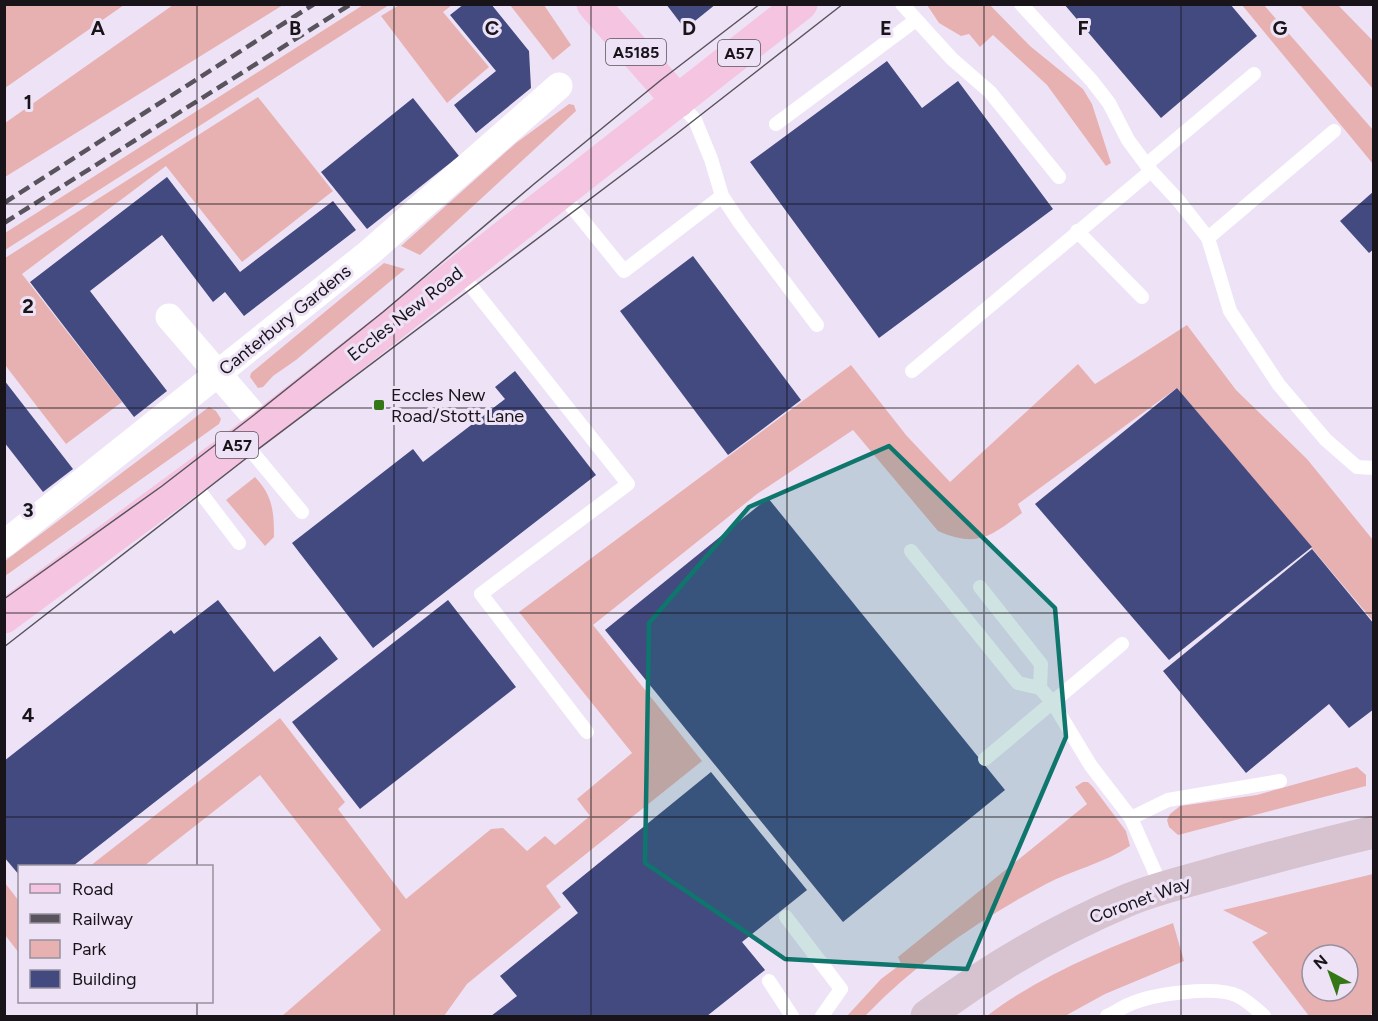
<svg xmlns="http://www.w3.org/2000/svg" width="1378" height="1021" viewBox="0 0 1378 1021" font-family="Figtree,sans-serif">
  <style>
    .green { fill: #e8b1b1; fill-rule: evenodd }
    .building { fill: #434a80 }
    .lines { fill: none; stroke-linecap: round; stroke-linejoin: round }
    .lane { stroke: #fff; stroke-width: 14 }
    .street { stroke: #fff; stroke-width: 27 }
    .secondary { stroke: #d7c2cf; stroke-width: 33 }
    .primary { stroke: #f5c4e0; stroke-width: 33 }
    .tram { stroke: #59535d; stroke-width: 1.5 }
    .rail { stroke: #59535d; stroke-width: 4.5; stroke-dasharray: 12 6; stroke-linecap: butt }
    .marked { fill: #0f766e; fill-opacity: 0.2; stroke: #0f766e; stroke-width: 4.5; stroke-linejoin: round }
    .grid { fill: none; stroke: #18141a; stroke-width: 1.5; stroke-opacity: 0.55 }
    .poi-dot { fill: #357717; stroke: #eee3f6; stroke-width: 2 }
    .labels { text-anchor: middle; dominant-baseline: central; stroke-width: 6; stroke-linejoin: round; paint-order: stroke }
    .shield { fill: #eee3f6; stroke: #58525c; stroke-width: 1.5 }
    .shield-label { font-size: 16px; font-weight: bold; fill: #18141a }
    .street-label { font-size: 18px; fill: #18141a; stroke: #eee3f6 }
    .poi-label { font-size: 18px; fill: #18141a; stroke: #eee3f6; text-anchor: start }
    .grid-label { font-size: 20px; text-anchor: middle; font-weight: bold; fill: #18141a; stroke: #eee3f6; stroke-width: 6; stroke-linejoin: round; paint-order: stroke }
  </style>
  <rect width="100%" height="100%" fill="#eee3f6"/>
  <!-- green -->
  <g class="green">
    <path d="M5,4H124V5L5,88Z"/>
    <path d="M173,5H283L5,177V123Z"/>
    <path d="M363,5H389L5,250V233Z"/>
    <path d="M399,5H452L443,12L489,67L447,103L381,16Z"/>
    <path d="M510,5H544L571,45L553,60Z"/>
    <path d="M927,5H990L1030,46L1083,89L1092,104L1111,163L1106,166L1047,85L993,35L980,47L969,34L961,36L939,23Z"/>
    <path d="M1242,5H1264L1373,130V164Z"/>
    <path d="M1300,5H1338L1373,41V89Z"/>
    <path d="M258,97L333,191L242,262L166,166L22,274L122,402L66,444L5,365V258Z"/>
    <path d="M569,104L574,105L576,111L420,255L401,246L516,143Z"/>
    <path d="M384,263L405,269L296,360L273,376L263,387L258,388L250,377L251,373Z"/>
    <path d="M1187,325L1236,390L1307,459L1373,540V621L1177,388L1018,504L1022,513C990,537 977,548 938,531L853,430L757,494L593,625L702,761L546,886L561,907L467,984L444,1016H282L381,930L260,775L144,866H90L280,718L345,802L338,809L406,899L491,829L503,828L527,851L545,836L555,845L590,816L577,799L632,753L519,612L851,365L906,435L950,482L1078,364L1095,384Z"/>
    <path d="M209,407L216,411L221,419L219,424L5,576V561Z"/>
    <path d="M255,477C273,496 274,512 274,537L265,546L226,500Z"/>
    <path d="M1357,767L1366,775V786L1178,835L1169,827L1167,820L1170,814L1180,806L1257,795Z"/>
    <path d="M1083,782H1088L1093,787L1126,831L1130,846C1104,863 1073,870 1046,884C980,919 917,962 865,1016H847L881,979L901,964L898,957L1087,804L1075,787Z"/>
    <path d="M1373,874V1013L1369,1016H1309L1252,942L1268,933L1223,910ZM1312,955H1348V991H1312Z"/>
    <path d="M5,883L19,901V953L5,935Z"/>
    <path d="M1173,923L1184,961L1105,994L1065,1016H987C1042,974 1108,948 1173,923Z"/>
  </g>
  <!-- building -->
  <g class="building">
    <path d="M464,4H491L529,51L531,88L476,133L454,105L496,71L450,15Z"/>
    <path d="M666,4H716L685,29Z"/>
    <path d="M1064,4H1230L1257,36L1161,118Z"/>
    <path d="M887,61L922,108L958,81L1053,209L879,338L750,162Z"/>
    <path d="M413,98L459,156L367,229L321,172Z"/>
    <path d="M167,177L240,272L333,201L356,230L244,316L225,292L213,302L162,235L90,291L167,391L134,417L30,282Z"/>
    <path d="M1374,191V249L1369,253L1340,221Z"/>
    <path d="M693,256L801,400L728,455L620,311Z"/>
    <path d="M515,371L596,475L373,648L292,543L413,449L423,462L505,399L495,387Z"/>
    <path d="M4,380L73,469L43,492L4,442Z"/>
    <path d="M1177,388L1312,547L1169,660L1035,504Z"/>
    <path d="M768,498L1005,790L843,922L605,630Z"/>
    <path d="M1312,549L1374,624V709L1349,728L1329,704L1246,773L1163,671Z"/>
    <path d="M218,600L274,672L320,636L338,659L73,866H20V876L4,857V761L171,630L174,634Z"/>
    <path d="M448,600L516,687L360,809L292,722Z"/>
    <path d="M711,772L807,890L742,942L765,970L707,1016H491L517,996L500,976L578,913L562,893Z"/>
  </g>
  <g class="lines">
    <!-- lane -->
    <g class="lane">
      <path d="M902,4L952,59L990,92L1059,177"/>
      <path d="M678,101L695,120L711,159L722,196L740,223L817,325"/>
      <path d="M776,124L916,20"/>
      <path d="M1147,164L1254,74"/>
      <path d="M1151,171L1178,200L1208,238L1230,311L1279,385L1326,440L1357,467L1374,468"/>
      <path d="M560,192L624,271L722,196"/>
      <path d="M1077,231L1142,297"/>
      <path d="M1208,238L1334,131"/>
      <path d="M459,271L628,484L481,594L587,732"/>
      <path d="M912,371L1151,171L1128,140L1109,103L1092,81L1021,4"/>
      <path d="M243,441L302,512"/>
      <path d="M191,480L239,543"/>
      <path d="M911,551L1018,683L1040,688L1041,664L980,587"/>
      <path d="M1040,688L1053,703L1091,766L1131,818L1162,888"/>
      <path d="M985,759L1122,644"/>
      <path d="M1131,818L1168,800L1280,781"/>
      <path d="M786,917L841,989L822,1016"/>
      <path d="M769,981L792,1016"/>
      <path d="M1107,1016C1114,1013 1121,1008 1128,1005C1151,994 1215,985 1238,996C1248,1001 1256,1009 1264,1016"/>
    </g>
    <!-- street -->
    <g class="street">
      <path d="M169,317L263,426"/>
      <path d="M4,544L370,252L559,86"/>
    </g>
    <!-- secondary -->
    <path class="secondary" d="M927,1016C989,970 1056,930 1128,900C1157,888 1189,881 1219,872C1270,858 1322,844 1374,832"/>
    <!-- primary -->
    <g class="primary">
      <path d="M593,4L678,101"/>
      <path d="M4,617L263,426L801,4"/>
    </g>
    <!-- tram -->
    <g class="tram">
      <path d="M4,599L162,486L254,415L383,312L534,184L661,80L760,4"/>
      <path d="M4,647L253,453L675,135L843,4"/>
    </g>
    <!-- rail -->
    <g class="rail">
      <path d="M4,203L314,4"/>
      <path d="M4,223L351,4"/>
    </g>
  </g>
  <!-- marked area -->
  <path class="marked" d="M889,446L1055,608L1066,737L967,969L785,959L645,863L649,623L749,507Z"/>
  <!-- grid -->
  <path class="grid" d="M197,4V866M394,4V1016M591,4V1016M787,4V1016M984,4V1016M1181,4V1016M4,204H1374M4,408H1374M4,613H1374M4,817H1374M197,1002V1016"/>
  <!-- markers -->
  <rect class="poi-dot" x="373" y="399" width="12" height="12" rx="3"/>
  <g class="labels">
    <!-- shield labels -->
    <g class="shield">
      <rect x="606" y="39" width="60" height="26" rx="4.5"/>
      <rect x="718" y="40" width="42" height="26" rx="4.5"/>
      <rect x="216" y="432" width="42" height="26" rx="4.5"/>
    </g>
    <g class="shield-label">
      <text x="636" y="52">A5185</text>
      <text x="739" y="53">A57</text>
      <text x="237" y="445">A57</text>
    </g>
    <!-- street labels -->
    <g class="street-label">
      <text transform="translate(405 314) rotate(-38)">Eccles New Road</text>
      <text transform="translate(285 320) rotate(-39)">Canterbury Gardens</text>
      <text transform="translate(1140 900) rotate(-20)">Coronet Way</text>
    </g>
    <!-- poi labels -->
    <g class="poi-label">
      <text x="391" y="395">Eccles New<tspan x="391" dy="21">Road/Stott Lane</tspan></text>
    </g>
  </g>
  <g class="grid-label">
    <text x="98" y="35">A</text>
    <text x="295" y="35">B</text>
    <text x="492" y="35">C</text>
    <text x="689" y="35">D</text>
    <text x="886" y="35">E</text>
    <text x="1083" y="35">F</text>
    <text x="1280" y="35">G</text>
    <text x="28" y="109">1</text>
    <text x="28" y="313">2</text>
    <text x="28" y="517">3</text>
    <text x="28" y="722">4</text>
  </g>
  <!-- border -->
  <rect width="1378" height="1021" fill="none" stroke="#18141a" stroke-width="12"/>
  <!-- legend -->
  <rect x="18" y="865" width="195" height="138" fill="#eee3f6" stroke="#98909e" stroke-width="1.5"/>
  <rect x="30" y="884" width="30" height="9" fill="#f5c4e0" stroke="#98909e" stroke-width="1.5"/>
  <text x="72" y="895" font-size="18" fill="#18141a">Road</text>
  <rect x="30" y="914" width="30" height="9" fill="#59535d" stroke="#98909e" stroke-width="1.5"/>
  <text x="72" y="925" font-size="18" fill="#18141a">Railway</text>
  <rect x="30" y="940" width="30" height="18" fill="#e8b1b1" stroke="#98909e" stroke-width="1.5"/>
  <text x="72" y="955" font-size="18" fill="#18141a">Park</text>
  <rect x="30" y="970" width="30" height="18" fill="#434a80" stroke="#98909e" stroke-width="1.5"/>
  <text x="72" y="985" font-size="18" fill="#18141a">Building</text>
  <!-- north arrow -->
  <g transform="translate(1330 973) rotate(319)"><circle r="28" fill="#eee3f6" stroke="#98909e" stroke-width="1.5"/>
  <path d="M0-4.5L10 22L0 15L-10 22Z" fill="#357717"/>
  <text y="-9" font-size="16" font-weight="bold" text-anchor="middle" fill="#18141a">N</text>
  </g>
</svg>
